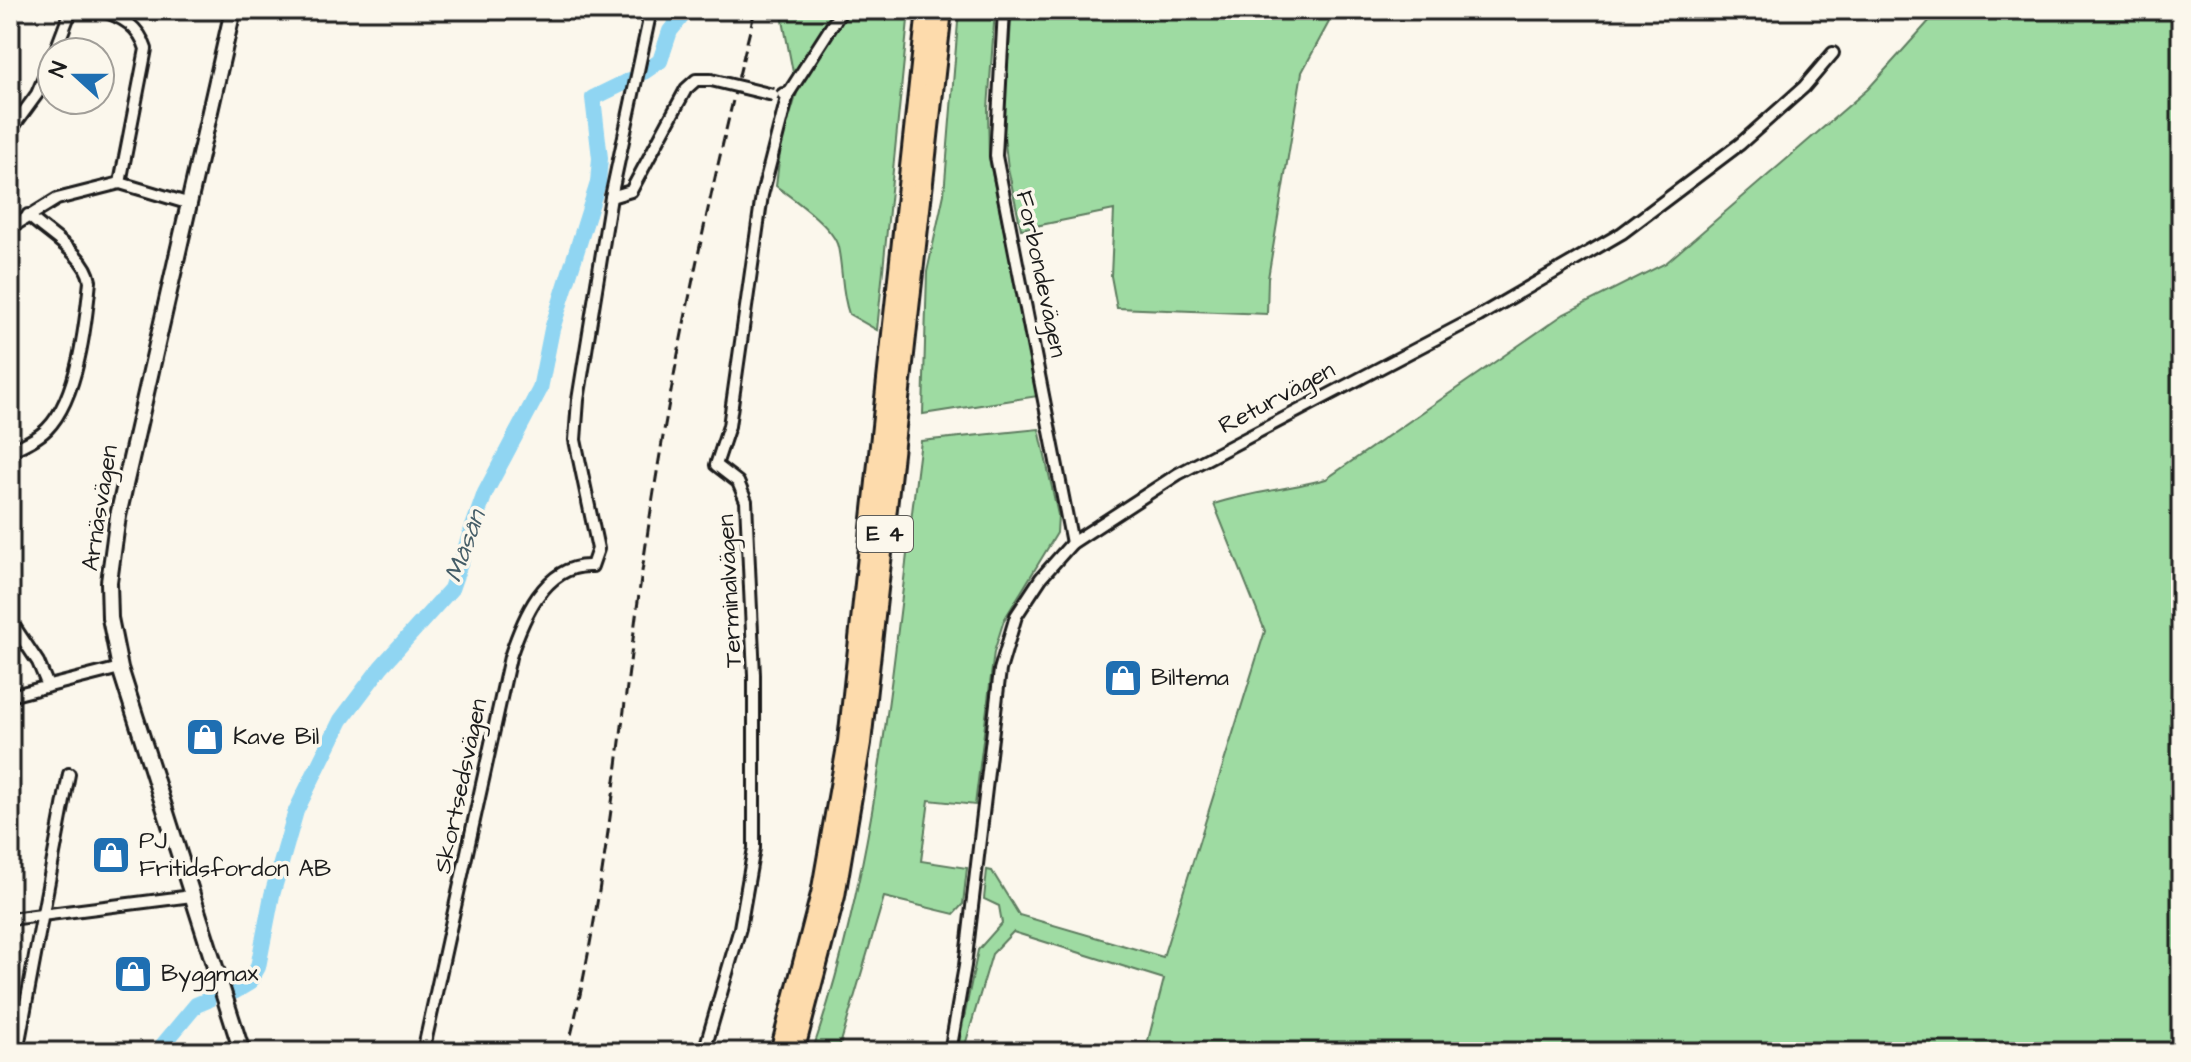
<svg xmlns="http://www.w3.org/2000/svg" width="2191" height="1062" viewBox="0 0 2191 1062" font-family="'Architects Daughter',sans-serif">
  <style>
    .green { fill: #9edba2; stroke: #5d7c5f; stroke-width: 2 }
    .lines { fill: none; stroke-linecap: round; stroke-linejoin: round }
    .river { stroke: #90d5f2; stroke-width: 16 }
    .street-casing { stroke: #1c1c1c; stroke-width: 16 }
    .secondary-casing { stroke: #1c1c1c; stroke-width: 20 }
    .highway-casing { stroke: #1c1c1c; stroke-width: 24 }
    .street { stroke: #fbf7ec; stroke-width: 10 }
    .secondary { stroke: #fbf7ec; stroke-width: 14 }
    .highway { stroke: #fddbac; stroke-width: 18 }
    .rail { stroke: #1c1c1c; stroke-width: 3; stroke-dasharray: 12 6; stroke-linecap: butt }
    .street-bridge-casing { stroke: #1c1c1c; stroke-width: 16; stroke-linecap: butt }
    .street-bridge { stroke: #fbf7ec; stroke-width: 10 }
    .labels { text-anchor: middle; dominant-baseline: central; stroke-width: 7; stroke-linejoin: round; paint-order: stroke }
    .shield { fill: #fbf7ec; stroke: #5f5e5a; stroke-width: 2 }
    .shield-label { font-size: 22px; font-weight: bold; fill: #1c1c1c }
    .street-label { font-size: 24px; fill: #1c1c1c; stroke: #fbf7ec }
    .poi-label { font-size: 24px; fill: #1c1c1c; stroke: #fbf7ec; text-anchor: start }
    .water-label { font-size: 26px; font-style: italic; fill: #455d67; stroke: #fbf7ec }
  </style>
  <rect width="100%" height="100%" fill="#fbf7ec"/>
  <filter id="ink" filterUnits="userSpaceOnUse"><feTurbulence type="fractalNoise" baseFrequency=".0125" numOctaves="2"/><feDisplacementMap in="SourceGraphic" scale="16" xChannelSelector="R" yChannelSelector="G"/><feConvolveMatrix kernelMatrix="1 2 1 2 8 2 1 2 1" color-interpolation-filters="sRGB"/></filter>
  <g filter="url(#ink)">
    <!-- green -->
    <g class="green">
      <path d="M781,10H909L877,330L849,314C841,291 843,270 838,247C834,227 792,198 776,186L781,144L797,93Z"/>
      <path d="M959,10H995L988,109L989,158L1038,396L923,414L927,272L944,194Z"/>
      <path d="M1012,10H1343L1329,22L1302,72L1268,278L1267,314L1117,308L1111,276L1114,210L1021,229L1008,168L1003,127Z"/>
      <path d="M1939,10H2181V1052H1145L1164,979L1013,932L992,954L963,1052H957L978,950L1002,923L999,906L984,899L987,870L992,871L1019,915L1163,957L1265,631L1214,504C1251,492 1289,489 1326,479L1564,314L1666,263L1868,89Z"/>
      <path d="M1039,429L1058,515L1057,533L1004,620L994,652L975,805L929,800L921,861L967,868L963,904L954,914L884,897L838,1052H812C880,857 894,645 921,441Z"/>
    </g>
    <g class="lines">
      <!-- river -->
      <g class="river">
        <path d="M644,72L660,61L670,31L687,10"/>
        <path d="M234,992L249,983L258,967L272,895L296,811L341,720L381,667L451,589L485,493L540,389L552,329L598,183L600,158L593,98L630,80"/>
        <path d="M157,1052L196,1005L208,1000"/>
      </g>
      <defs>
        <g id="street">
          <path d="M100,10C122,17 139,26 146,49L120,183"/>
          <path d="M1004,10L996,156L1072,543"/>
          <path d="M55,52L71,10"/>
          <path d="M783,94H788L842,10"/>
          <path d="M10,131L37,94L52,59"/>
          <path d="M611,197L631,191L686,89L696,80H711"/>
          <path d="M10,228L57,199L120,183L187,203"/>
          <path d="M10,451C23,445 37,439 47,429C78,398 86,322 90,281C86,254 47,234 28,215"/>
          <path d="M10,620L38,662L48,686"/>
          <path d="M10,696L120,668"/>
          <path d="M10,919L192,896"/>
          <path d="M17,1052L69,774"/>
          <path d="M423,1052L510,657C522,621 544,563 592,566L598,549L575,440L578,400L611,197L651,10"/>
          <path d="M704,1052L740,928L754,848V675L746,501L738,482L716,465L729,426L762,195L788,94"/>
          <path d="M950,1052L965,966L1000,670L1016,616L1041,578L1072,543L1178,474L1479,316L1622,233L1740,144L1804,87L1833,53"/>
        </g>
        <path id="secondary" d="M233,10L118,516L109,582L110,618L120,668L242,1052"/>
        <g id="highway">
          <path d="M780,1052L821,894L848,741L927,10"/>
          <path d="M794,1052L835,896L861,743L942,10"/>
        </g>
      </defs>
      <!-- street casing -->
      <use href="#street" class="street-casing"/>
      <!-- secondary casing -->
      <use href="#secondary" class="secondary-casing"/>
      <!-- highway casing -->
      <use href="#highway" class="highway-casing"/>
      <!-- street -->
      <use href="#street" class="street"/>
      <!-- secondary -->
      <use href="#secondary" class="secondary"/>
      <!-- highway -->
      <use href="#highway" class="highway"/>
      <!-- rail -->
      <path class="rail" d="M567,1052C608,886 621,713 646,544C672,363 711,187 755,10"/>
      <defs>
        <path id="street-bridge" d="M711,80L773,95"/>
      </defs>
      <!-- street-bridge casing -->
      <use href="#street-bridge" class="street-bridge-casing"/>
      <!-- street-bridge -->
      <use href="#street-bridge" class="street-bridge"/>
    </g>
  </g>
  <!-- icons -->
  <defs>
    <symbol id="shop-square" viewBox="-11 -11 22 22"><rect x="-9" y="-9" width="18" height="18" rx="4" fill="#1f6fb2" stroke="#fbf7ec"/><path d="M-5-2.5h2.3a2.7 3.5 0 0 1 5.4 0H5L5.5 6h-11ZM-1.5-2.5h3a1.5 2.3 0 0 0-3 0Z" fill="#fff"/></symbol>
  </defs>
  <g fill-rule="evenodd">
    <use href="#shop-square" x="1101" y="656" width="44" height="44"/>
    <use href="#shop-square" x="183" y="715" width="44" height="44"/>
    <use href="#shop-square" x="89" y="833" width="44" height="44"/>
    <use href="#shop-square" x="111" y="952" width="44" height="44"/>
  </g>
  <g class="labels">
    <!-- shield labels -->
    <rect class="shield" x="857" y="516" width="56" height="36" rx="6"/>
    <g class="shield-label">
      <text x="885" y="534">E 4</text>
    </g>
    <!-- street labels -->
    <g class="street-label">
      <text transform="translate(1041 274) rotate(78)">Forbondevägen</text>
      <text transform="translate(1277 398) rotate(-28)">Returvägen</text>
      <text transform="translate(100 508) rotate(-81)">Arnäsvägen</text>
      <text transform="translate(730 591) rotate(-93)">Terminalvägen</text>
      <text transform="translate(461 786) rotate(-78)">Skortsedsvägen</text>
    </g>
    <!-- poi labels -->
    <g class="poi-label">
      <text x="1151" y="678">Biltema</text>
      <text x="233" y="737">Kave Bil</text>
      <text x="139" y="841">PJ<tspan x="139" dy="28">Fritidsfordon AB</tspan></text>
      <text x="161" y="974">Byggmax</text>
    </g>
    <!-- water labels -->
    <g class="water-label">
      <text transform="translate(465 546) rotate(-70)">Måsån</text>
    </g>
  </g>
  <!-- margin -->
  <rect width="2191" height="1062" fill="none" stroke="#fbf7ec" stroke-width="40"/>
  <rect x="20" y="20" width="2151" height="1022" fill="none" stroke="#1c1c1c" stroke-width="3" filter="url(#ink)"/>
  <!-- north arrow -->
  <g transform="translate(76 76) rotate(291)"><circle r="38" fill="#fbf7ec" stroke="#a29f99" stroke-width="2"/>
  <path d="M0-6L14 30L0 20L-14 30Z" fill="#1f6fb2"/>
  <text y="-12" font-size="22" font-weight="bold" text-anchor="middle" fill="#1c1c1c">N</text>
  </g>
</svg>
